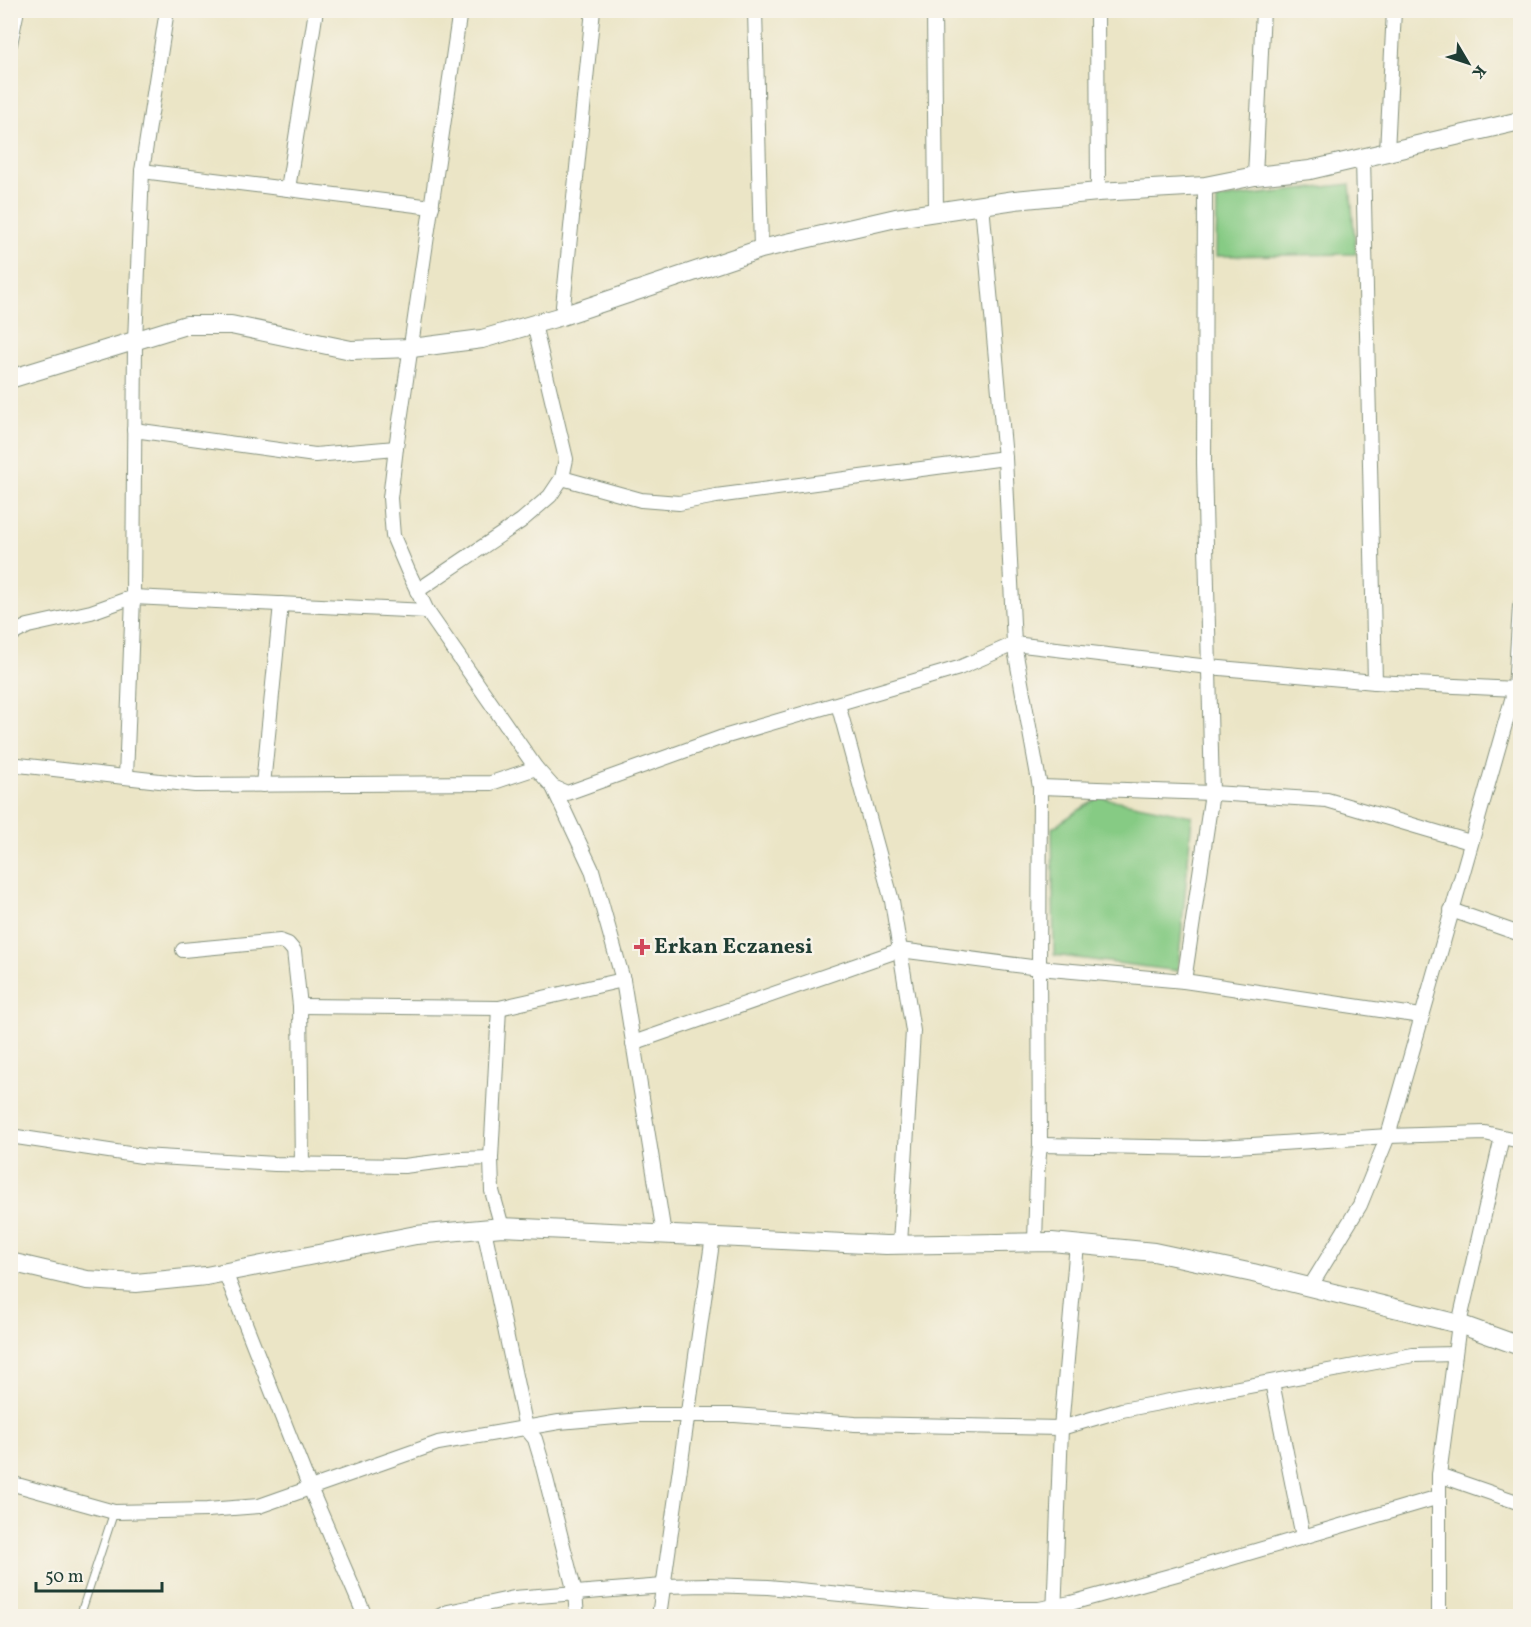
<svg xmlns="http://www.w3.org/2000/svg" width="1531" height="1627" viewBox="0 0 1531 1627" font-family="Vollkorn,serif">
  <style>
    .green { fill: #86cb84; stroke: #52845c; stroke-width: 1.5 }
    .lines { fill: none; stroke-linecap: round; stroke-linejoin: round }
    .lane-casing { stroke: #85917d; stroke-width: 9 }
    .street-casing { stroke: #85917d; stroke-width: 16 }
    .secondary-casing { stroke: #85917d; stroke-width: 20 }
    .lane { stroke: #fff; stroke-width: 7 }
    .street { stroke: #fff; stroke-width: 14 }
    .secondary { stroke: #fff; stroke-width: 18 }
    .poi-dot { fill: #d1495b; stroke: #f7f3e8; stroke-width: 2 }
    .labels { text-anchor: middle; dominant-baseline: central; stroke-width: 5; stroke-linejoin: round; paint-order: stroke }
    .poi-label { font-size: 22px; font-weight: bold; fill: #1f3d34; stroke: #f7f3e8; text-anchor: start }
  </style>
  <rect width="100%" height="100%" fill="#f7f3e8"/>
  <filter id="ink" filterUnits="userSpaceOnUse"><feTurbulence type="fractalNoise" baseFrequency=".0167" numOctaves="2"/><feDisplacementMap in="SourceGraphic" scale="12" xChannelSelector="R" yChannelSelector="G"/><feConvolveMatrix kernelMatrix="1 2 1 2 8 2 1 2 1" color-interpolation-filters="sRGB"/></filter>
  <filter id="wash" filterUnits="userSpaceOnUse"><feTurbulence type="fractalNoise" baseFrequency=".008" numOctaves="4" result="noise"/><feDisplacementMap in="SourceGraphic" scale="24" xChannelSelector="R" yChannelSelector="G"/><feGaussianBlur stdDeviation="1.35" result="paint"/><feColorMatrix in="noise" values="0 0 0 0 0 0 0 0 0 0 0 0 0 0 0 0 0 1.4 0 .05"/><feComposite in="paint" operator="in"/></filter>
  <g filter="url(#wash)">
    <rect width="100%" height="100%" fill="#ebe5c6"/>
    <!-- green -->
    <g class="green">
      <path d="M1350,184L1356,254L1216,256L1217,199Z"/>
      <path d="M1099,797L1192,816L1178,971L1054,955L1052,828Z"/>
    </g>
  </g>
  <g filter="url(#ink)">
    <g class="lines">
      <defs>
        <path id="lane" d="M80,1616L114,1512"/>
        <g id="street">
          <path d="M755,10L761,249"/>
          <path d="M934,10L936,212"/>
          <path d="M1097,10L1098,192"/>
          <path d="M10,44L17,10"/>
          <path d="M1387,152L1394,10"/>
          <path d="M1363,158L1375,682"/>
          <path d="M142,171L432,207"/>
          <path d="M1255,176L1263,10"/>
          <path d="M288,189L316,10"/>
          <path d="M562,316L593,10"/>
          <path d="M134,430L315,455L396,448"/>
          <path d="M562,478L641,500L679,503L716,496L1005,458"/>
          <path d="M417,591L521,521L550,496L562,478L566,459L534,324"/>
          <path d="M10,635L28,626L91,612L133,597L427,611"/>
          <path d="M838,704L892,901L913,1031L900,1244"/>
          <path d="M10,764L195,785L491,783L536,768L427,611L408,571L393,536L390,498L396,448L460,10"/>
          <path d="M536,768L553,787L567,793L720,738L959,668L1014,644L1005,458L982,205"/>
          <path d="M126,777L133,597L135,341L142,171L167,10"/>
          <path d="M263,785L281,604"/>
          <path d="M553,787L592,870L623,980L664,1234"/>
          <path d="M1040,787L1212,793L1327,800L1470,842"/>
          <path d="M1451,910L1520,934"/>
          <path d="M183,950L280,941L288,944L294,951L300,1006L302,1165"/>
          <path d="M1184,981L1212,793L1204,463L1205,186"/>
          <path d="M300,1006L499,1008L623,980"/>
          <path d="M499,1008L491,1158L492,1191L502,1227"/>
          <path d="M633,1043L900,950L1039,968L1040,787L1014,644L1209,667L1375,682L1515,689L1520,694"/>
          <path d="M10,1136L142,1156L275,1164L404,1166L460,1159L491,1158"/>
          <path d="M1040,1145L1205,1148L1388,1136L1485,1133L1520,1141"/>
          <path d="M484,1229L526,1428L535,1439L541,1459L575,1593L577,1616"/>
          <path d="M1035,1242L1037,1174L1040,1145L1039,968L1184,981L1421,1016"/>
          <path d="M225,1272L310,1488L365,1616"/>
          <path d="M1310,1287L1360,1205L1388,1136L1515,689L1520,606"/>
          <path d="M1272,1382L1303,1537"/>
          <path d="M1439,1475L1520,1503"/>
          <path d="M10,1483L114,1512L207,1510L259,1506L438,1443L559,1422L639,1415H735L855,1424L1061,1428L1122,1410L1413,1355L1455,1354"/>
          <path d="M440,1616L448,1612L514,1598L663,1586L708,1585L768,1587L996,1609H1039L1071,1603L1177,1574L1439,1497"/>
          <path d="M659,1616L713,1236"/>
          <path d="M1054,1616L1061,1428L1077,1244"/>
          <path d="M1439,1616V1475L1459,1324L1502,1137"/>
        </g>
        <g id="secondary">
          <path d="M10,379L186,325H231L351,350L412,348L482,339L562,316L761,249L896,218L1015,200L1098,192L1205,186L1255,176L1310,170L1520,121"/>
          <path d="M10,1262L87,1280L136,1283L206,1276L416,1235L502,1227L886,1245L1052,1242L1154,1252L1253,1273L1459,1324L1520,1346"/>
        </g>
      </defs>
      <!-- lane casing -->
      <use href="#lane" class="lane-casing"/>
      <!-- street casing -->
      <use href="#street" class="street-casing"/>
      <!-- secondary casing -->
      <use href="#secondary" class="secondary-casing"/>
      <!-- lane -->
      <use href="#lane" class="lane"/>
      <!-- street -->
      <use href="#street" class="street"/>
      <!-- secondary -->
      <use href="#secondary" class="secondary"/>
    </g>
  </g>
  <!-- markers -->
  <path class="poi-dot" d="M639 938h6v6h6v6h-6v6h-6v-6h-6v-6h6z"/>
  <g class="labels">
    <!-- poi labels -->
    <g class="poi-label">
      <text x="654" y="947">Erkan Eczanesi</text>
    </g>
  </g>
  <!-- margin -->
  <rect width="1531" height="1627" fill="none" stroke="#f7f3e8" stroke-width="36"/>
  <!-- north arrow -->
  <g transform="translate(1468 63) rotate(129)" stroke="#f7f3e8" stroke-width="4.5" paint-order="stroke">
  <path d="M0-4.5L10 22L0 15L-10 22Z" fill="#1f3d34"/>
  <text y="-9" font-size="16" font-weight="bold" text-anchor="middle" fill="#1f3d34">K</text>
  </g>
  <!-- scale -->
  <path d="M36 1582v9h126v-9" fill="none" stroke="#1f3d34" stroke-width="3"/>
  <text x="45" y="1582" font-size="18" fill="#1f3d34" stroke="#f7f3e8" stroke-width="4.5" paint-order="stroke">50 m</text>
</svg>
